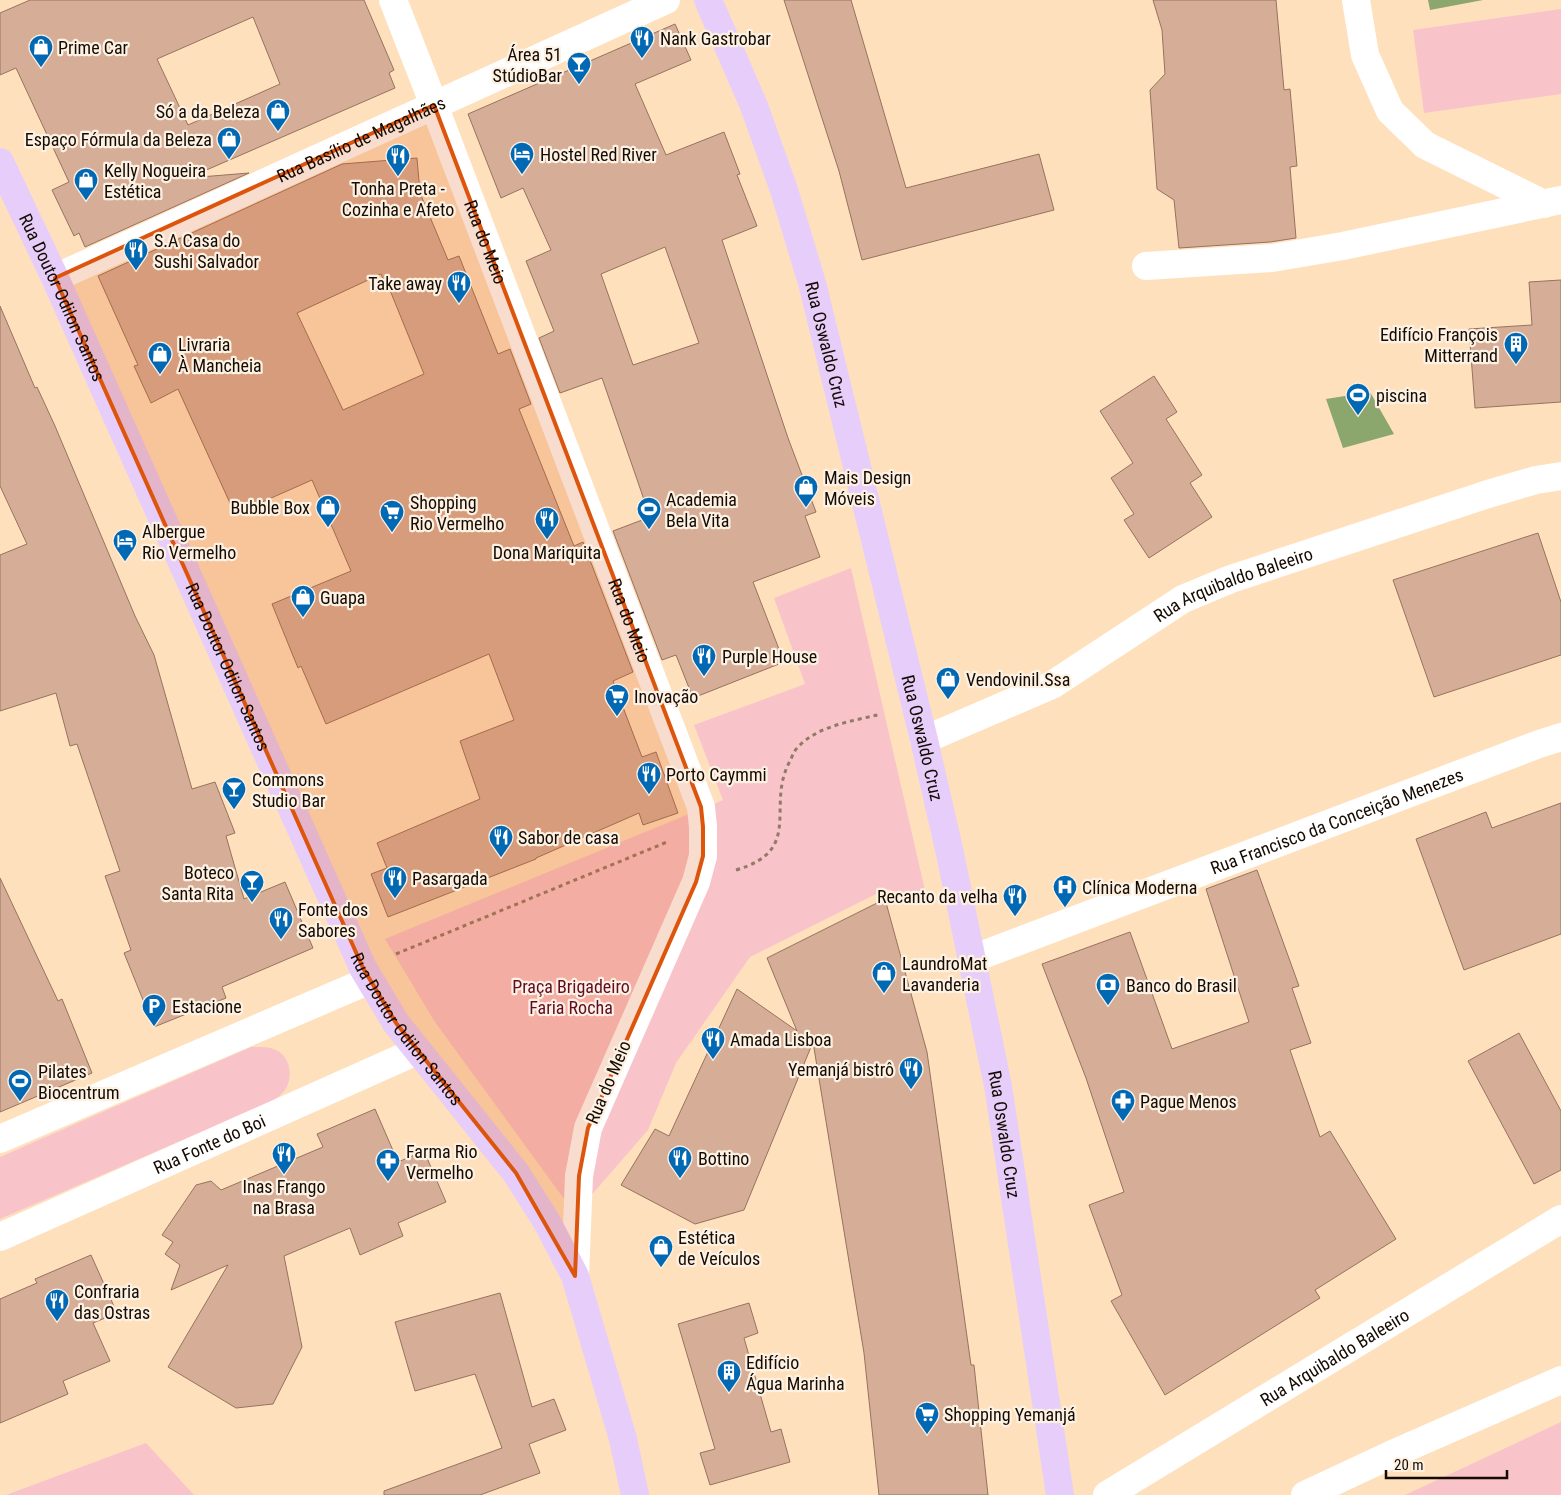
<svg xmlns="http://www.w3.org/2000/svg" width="1561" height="1495" viewBox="0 0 1561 1495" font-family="'Roboto Condensed',sans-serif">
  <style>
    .green { fill: #f9c3ca }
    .water { fill: #8ba76e }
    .building { fill: #d6ae98; stroke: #97725d; fill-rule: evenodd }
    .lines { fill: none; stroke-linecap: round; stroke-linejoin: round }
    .path { stroke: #917b65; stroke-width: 3; stroke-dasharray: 4 4; stroke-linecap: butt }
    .minor { stroke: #fff; stroke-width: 28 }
    .major { stroke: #e7cefa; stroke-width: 28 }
    .marked { fill: #dd550c; fill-opacity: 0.2; stroke: #dd550c; stroke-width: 4; stroke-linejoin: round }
    .labels { text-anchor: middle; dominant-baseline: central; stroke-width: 4.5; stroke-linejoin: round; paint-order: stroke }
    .poi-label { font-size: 18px; fill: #150b02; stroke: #fdf1e3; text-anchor: start }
    .street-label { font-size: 18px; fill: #150b02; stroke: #fdf1e3 }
    .park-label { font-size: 18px; fill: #600c25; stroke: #fdf1e3 }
  </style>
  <rect width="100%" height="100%" fill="#ffe0bd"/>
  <!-- green -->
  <g class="green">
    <path d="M1561,9V94L1424,113L1413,30Z"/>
    <path d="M851,568L927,899L886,889L750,957L676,1063L648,1130L575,1214L435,1022L385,939L723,800L694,725L805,684L774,598Z"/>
    <path d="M251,1047C260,1047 270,1046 278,1051C291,1059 293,1078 285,1090C282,1094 277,1098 273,1101L0,1219V1157Z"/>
    <path d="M1561,1422V1495H1405Z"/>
    <path d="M146,1443L194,1495H6Z"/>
  </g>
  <!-- water -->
  <g class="water">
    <path d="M1428,0H1483L1430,10Z"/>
    <path d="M1370,392L1394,434L1343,448L1326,399Z"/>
  </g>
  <!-- building -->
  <g class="building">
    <path d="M30,0H364L394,70L389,73L395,88L188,178L249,173L85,247L79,233L74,236L52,190L69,182L16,68L0,75V13ZM253,17L280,84L188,125L157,59Z"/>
    <path d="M784,0H851L906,188L1039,154L1054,210L862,260L839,171Z"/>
    <path d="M1153,0H1276L1284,90L1290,89L1297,166L1290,167L1296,238L1270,242L1179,248L1174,200L1157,189L1150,90L1165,74L1162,30Z"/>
    <path d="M675,24L691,60L635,84L666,155L724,132L740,174L737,175L757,226L722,240L788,438L816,512L805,516L820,557L753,582L784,662L693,698L676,655L662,660L613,531L650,517L602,378L560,393L539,338L554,331L526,261L551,250L523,188L501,198L468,114ZM665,247L699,343L633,365L601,274Z"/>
    <path d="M417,158L420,193L448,260L459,256L498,354L510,349L531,404L519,409L574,546L583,542L633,672L613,681L642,757L656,752L678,813L643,825L639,813L536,858V859L388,917L371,874L387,868L377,843L480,799L460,741L514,720L489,654L326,724L301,666L298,668L272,604L351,571L312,480L235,514L178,389L151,403L134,366L138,365L98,276L342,164ZM381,274L383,279L385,278L424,374L343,410L297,313Z"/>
    <path d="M1561,280V402L1475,408L1469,329L1532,325L1529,282Z"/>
    <path d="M0,306L35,388L37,387L55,426L135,616L154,655L192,789L215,782L235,833L226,836L244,899L285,882L313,948L222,987L226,998L154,1027L124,953L131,950L105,876L120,871L77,744L70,746L56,693L0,711V555L27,544L0,486Z"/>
    <path d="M1154,376L1177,412L1166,419L1202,475L1190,483L1212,517L1149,558L1124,520L1134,514L1111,478L1133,463L1100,411Z"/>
    <path d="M1538,533L1561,602V655L1434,697L1393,580Z"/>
    <path d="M1561,803V934L1464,970L1416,839L1486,812L1492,828Z"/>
    <path d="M1257,870L1299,986L1292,988L1311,1043L1290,1050L1320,1137L1330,1131L1396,1239L1315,1290L1320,1298L1165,1395L1111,1301L1122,1295L1089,1205L1124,1192L1086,1078L1042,964L1130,932L1172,1049L1249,1022L1206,889Z"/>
    <path d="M0,878L58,1001L62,999L92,1073L0,1112Z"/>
    <path d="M885,899L927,1052L971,1365H974L988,1495H879L864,1353L813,1042L744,1210L695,1224L621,1185L655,1129L669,1136L737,989L797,1031L767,958Z"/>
    <path d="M1519,1033L1561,1111V1170L1534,1184L1468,1061Z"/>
    <path d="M375,1109L398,1162L424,1151L446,1202L398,1223L403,1236L360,1255L350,1228L284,1256L302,1347L273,1404L236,1408L168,1367L228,1265L171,1290L180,1265L165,1254L173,1242L162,1235L196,1185L211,1181L221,1190L323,1147L317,1134Z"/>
    <path d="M91,1255L117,1313L93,1323L110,1361L63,1381L68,1394L0,1423V1299L37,1283L35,1279Z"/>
    <path d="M500,1293L532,1407L554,1399L566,1430L529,1444L540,1473L480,1495H384V1491L502,1448L475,1374L415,1391L395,1322Z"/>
    <path d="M749,1303L758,1333L744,1338L771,1432L781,1429L790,1462L710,1485L700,1453L715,1449L678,1324Z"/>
  </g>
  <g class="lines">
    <!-- path -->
    <g class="path">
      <path d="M736,870C805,850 765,806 790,761C792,757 794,751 797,748C818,725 854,721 881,714"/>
      <path d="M396,954L667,842"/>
    </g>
    <!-- minor -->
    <g class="minor">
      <path id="s1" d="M393,0L434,105L701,807L703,827V856L696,882L588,1128L579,1176L575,1276"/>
      <path d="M1356,0L1365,55L1390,111L1425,145L1544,204"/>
      <path d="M1146,266L1272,258L1343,246L1561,200"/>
      <path id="s2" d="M55,278L666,0"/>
      <path id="s3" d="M924,740L1052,685L1183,599L1231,579L1488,494L1536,480L1561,476"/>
      <path id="s4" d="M972,959L1539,744L1561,737"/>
      <path d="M0,1139L370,980"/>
      <path id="s5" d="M0,1237L417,1051"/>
      <path id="s6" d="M1107,1495L1561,1219"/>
      <path d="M1305,1495L1397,1452L1561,1380"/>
    </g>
    <!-- major -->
    <g class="major">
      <path id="s7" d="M708,0L754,106L784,190L812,283L924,740L949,849L998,1086L1060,1495"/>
      <path id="s8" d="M0,162L55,278L363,968L396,1023L516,1173L547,1222L575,1276L623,1439L635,1495"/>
    </g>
  </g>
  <!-- marked area -->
  <path class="marked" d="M434,105L701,807L703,827V856L696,882L588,1128L579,1176L575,1276L516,1173L396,1023L363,968L55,278Z"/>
  <!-- icons -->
  <defs>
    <symbol id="restaurant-pin" viewBox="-11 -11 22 30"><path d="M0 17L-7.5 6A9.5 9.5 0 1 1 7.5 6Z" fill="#0168b4" stroke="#fdf1e3"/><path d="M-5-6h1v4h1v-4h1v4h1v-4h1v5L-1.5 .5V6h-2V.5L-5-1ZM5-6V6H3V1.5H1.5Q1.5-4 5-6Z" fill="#fff"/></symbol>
    <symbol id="shop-pin" viewBox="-11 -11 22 30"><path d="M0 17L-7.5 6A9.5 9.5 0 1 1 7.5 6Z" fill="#0168b4" stroke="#fdf1e3"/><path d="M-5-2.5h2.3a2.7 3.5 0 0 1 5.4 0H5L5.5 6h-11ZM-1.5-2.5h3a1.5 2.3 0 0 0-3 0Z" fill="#fff"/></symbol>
    <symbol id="bar-pin" viewBox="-11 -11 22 30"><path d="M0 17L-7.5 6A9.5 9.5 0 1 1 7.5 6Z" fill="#0168b4" stroke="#fdf1e3"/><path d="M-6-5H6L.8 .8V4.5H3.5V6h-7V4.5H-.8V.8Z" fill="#fff"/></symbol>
    <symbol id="hotel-pin" viewBox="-11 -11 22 30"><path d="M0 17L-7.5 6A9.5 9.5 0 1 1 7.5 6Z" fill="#0168b4" stroke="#fdf1e3"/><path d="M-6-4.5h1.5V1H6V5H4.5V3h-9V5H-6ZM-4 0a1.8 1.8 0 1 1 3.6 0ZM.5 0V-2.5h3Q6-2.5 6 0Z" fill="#fff"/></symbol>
    <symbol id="building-pin" viewBox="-11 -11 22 30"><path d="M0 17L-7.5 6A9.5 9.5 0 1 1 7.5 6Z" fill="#0168b4" stroke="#fdf1e3"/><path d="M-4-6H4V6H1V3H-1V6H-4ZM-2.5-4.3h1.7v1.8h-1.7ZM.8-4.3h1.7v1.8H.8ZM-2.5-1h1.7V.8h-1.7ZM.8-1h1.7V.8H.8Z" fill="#fff"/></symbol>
    <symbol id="stadium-pin" viewBox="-11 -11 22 30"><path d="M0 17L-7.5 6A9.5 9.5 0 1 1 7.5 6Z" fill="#0168b4" stroke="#fdf1e3"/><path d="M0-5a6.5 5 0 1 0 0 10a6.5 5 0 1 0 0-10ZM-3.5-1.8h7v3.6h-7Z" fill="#fff"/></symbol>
    <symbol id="supermarket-pin" viewBox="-11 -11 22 30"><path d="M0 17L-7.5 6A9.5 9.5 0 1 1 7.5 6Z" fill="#0168b4" stroke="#fdf1e3"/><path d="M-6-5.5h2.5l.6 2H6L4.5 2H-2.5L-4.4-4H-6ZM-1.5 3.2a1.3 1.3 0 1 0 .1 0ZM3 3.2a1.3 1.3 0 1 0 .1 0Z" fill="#fff"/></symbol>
    <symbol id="hospital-pin" viewBox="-11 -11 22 30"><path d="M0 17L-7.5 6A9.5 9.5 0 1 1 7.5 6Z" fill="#0168b4" stroke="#fdf1e3"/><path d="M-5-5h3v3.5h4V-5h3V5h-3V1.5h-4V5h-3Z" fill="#fff"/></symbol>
    <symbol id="bank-pin" viewBox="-11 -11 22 30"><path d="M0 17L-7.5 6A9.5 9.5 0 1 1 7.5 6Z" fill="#0168b4" stroke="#fdf1e3"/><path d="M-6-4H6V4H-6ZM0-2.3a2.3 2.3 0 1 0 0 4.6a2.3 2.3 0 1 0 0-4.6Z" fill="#fff"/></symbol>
    <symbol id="parking-pin" viewBox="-11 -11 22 30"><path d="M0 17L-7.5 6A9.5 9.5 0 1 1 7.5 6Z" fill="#0168b4" stroke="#fdf1e3"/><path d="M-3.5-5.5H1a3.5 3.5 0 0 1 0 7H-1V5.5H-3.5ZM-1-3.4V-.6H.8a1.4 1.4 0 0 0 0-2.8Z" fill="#fff"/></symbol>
    <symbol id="pharmacy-pin" viewBox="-11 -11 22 30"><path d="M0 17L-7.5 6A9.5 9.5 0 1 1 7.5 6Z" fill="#0168b4" stroke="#fdf1e3"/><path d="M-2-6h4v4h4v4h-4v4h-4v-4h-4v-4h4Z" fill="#fff"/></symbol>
  </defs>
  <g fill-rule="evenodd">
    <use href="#restaurant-pin" x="628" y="24" width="28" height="38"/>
    <use href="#shop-pin" x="27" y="33" width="28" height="38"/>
    <use href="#bar-pin" x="565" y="50" width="28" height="38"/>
    <use href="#shop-pin" x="264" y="97" width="28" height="38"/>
    <use href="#shop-pin" x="215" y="125" width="28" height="38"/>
    <use href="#hotel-pin" x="508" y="140" width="28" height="38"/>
    <use href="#restaurant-pin" x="384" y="142" width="28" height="38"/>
    <use href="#shop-pin" x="72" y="166" width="28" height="38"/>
    <use href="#restaurant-pin" x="122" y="236" width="28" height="38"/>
    <use href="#restaurant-pin" x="445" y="269" width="28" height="38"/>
    <use href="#building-pin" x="1502" y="330" width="28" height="38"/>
    <use href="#shop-pin" x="146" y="340" width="28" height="38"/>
    <use href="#stadium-pin" x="1344" y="381" width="28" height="38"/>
    <use href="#shop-pin" x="792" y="473" width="28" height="38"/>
    <use href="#shop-pin" x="314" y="493" width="28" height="38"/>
    <use href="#stadium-pin" x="635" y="495" width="28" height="38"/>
    <use href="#supermarket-pin" x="378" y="498" width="28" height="38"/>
    <use href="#restaurant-pin" x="533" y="505" width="28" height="38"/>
    <use href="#hotel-pin" x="111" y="527" width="28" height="38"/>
    <use href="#shop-pin" x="289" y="583" width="28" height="38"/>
    <use href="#restaurant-pin" x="690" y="642" width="28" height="38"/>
    <use href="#shop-pin" x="934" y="665" width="28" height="38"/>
    <use href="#supermarket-pin" x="603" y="682" width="28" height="38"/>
    <use href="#restaurant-pin" x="635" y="760" width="28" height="38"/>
    <use href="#bar-pin" x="220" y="775" width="28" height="38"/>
    <use href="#restaurant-pin" x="487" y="823" width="28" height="38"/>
    <use href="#restaurant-pin" x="381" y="864" width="28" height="38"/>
    <use href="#bar-pin" x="238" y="868" width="28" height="38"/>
    <use href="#hospital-pin" x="1051" y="873" width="28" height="38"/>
    <use href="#restaurant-pin" x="1001" y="882" width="28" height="38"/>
    <use href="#restaurant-pin" x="267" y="905" width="28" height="38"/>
    <use href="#shop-pin" x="870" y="959" width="28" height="38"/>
    <use href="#bank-pin" x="1094" y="971" width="28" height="38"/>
    <use href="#parking-pin" x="140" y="992" width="28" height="38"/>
    <use href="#restaurant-pin" x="699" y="1025" width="28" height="38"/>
    <use href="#restaurant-pin" x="897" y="1055" width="28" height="38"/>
    <use href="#stadium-pin" x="6" y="1067" width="28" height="38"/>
    <use href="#pharmacy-pin" x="1109" y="1087" width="28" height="38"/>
    <use href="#restaurant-pin" x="270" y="1140" width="28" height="38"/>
    <use href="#restaurant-pin" x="666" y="1144" width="28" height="38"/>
    <use href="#pharmacy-pin" x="374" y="1147" width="28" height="38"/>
    <use href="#shop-pin" x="647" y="1233" width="28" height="38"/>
    <use href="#restaurant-pin" x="43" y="1287" width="28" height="38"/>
    <use href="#building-pin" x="715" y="1358" width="28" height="38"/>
    <use href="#supermarket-pin" x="913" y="1400" width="28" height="38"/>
  </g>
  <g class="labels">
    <!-- poi labels -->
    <g class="poi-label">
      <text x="660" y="38">Nank Gastrobar</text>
      <text x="58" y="47">Prime Car</text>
      <text x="562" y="54" text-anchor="end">Área 51<tspan x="562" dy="21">StúdioBar</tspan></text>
      <text x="260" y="111" text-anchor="end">Só a da Beleza</text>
      <text x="212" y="139" text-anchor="end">Espaço Fórmula da Beleza</text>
      <text x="540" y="154">Hostel Red River</text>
      <text x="104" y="170">Kelly Nogueira<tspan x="104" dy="21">Estética</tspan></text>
      <text x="398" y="188" text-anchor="middle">Tonha Preta -<tspan x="398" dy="21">Cozinha e Afeto</tspan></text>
      <text x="154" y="240">S.A Casa do<tspan x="154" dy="21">Sushi Salvador</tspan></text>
      <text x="442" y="283" text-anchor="end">Take away</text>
      <text x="1498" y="334" text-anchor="end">Edifício François<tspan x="1498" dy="21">Mitterrand</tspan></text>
      <text x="178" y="344">Livraria<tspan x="178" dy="21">À Mancheia</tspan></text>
      <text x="1376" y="395">piscina</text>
      <text x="824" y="477">Mais Design<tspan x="824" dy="21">Móveis</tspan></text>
      <text x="666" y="499">Academia<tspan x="666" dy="21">Bela Vita</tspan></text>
      <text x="410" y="502">Shopping<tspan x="410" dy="21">Rio Vermelho</tspan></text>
      <text x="310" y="507" text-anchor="end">Bubble Box</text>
      <text x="142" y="531">Albergue<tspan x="142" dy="21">Rio Vermelho</tspan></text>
      <text x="547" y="552" text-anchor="middle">Dona Mariquita</text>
      <text x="320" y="597">Guapa</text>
      <text x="722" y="656">Purple House</text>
      <text x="966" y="679">Vendovinil.Ssa</text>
      <text x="634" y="696">Inovação</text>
      <text x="666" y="774">Porto Caymmi</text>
      <text x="252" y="779">Commons<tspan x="252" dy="21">Studio Bar</tspan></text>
      <text x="518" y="837">Sabor de casa</text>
      <text x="234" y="872" text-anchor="end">Boteco<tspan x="234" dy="21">Santa Rita</tspan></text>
      <text x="412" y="878">Pasargada</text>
      <text x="1082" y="887">Clínica Moderna</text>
      <text x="998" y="896" text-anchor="end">Recanto da velha</text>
      <text x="298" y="909">Fonte dos<tspan x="298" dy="21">Sabores</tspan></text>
      <text x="902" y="963">LaundroMat<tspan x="902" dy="21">Lavanderia</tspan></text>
      <text x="1126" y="985">Banco do Brasil</text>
      <text x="172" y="1006">Estacione</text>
      <text x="730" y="1039">Amada Lisboa</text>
      <text x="894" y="1069" text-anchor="end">Yemanjá bistrô</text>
      <text x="38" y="1071">Pilates<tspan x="38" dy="21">Biocentrum</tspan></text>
      <text x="1140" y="1101">Pague Menos</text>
      <text x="406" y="1151">Farma Rio<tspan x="406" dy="21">Vermelho</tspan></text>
      <text x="698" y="1158">Bottino</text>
      <text x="284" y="1186" text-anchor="middle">Inas Frango<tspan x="284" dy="21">na Brasa</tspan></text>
      <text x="678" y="1237">Estética<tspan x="678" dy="21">de Veículos</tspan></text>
      <text x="74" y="1291">Confraria<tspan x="74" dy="21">das Ostras</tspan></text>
      <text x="746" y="1362">Edifício<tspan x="746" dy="21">Água Marinha</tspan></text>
      <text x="944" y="1414">Shopping Yemanjá</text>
    </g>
    <!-- street labels -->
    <g class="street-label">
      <text stroke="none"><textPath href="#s2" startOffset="336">Rua Basílio de Magalhães</textPath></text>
      <text stroke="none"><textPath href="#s1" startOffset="259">Rua do Meio</textPath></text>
      <text stroke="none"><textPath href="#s8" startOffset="149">Rua Doutor Odilon Santos</textPath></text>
      <text stroke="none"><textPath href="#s7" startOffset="365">Rua Oswaldo Cruz</textPath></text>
      <text stroke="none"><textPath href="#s3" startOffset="348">Rua Arquibaldo Baleeiro</textPath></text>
      <text stroke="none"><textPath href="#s1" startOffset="664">Rua do Meio</textPath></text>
      <text stroke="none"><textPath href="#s8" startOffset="554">Rua Doutor Odilon Santos</textPath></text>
      <text stroke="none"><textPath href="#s7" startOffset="770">Rua Oswaldo Cruz</textPath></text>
      <text stroke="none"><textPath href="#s4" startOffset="390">Rua Francisco da Conceição Menezes</textPath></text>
      <text stroke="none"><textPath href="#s8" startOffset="959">Rua Doutor Odilon Santos</textPath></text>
      <text transform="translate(608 1082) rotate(-67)">Rua do Meio</text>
      <text stroke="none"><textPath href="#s7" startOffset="1175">Rua Oswaldo Cruz</textPath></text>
      <text stroke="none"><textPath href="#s5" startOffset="229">Rua Fonte do Boi</textPath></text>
      <text stroke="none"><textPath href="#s6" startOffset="266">Rua Arquibaldo Baleeiro</textPath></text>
    </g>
    <!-- park labels -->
    <g class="park-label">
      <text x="571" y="986">Praça Brigadeiro<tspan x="571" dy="21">Faria Rocha</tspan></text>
    </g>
  </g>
  <!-- scale -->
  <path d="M1386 1470v8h121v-8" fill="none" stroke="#150b02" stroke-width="2.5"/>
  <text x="1394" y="1470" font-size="15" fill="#150b02" stroke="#fdf1e3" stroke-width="4" paint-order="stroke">20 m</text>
</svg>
